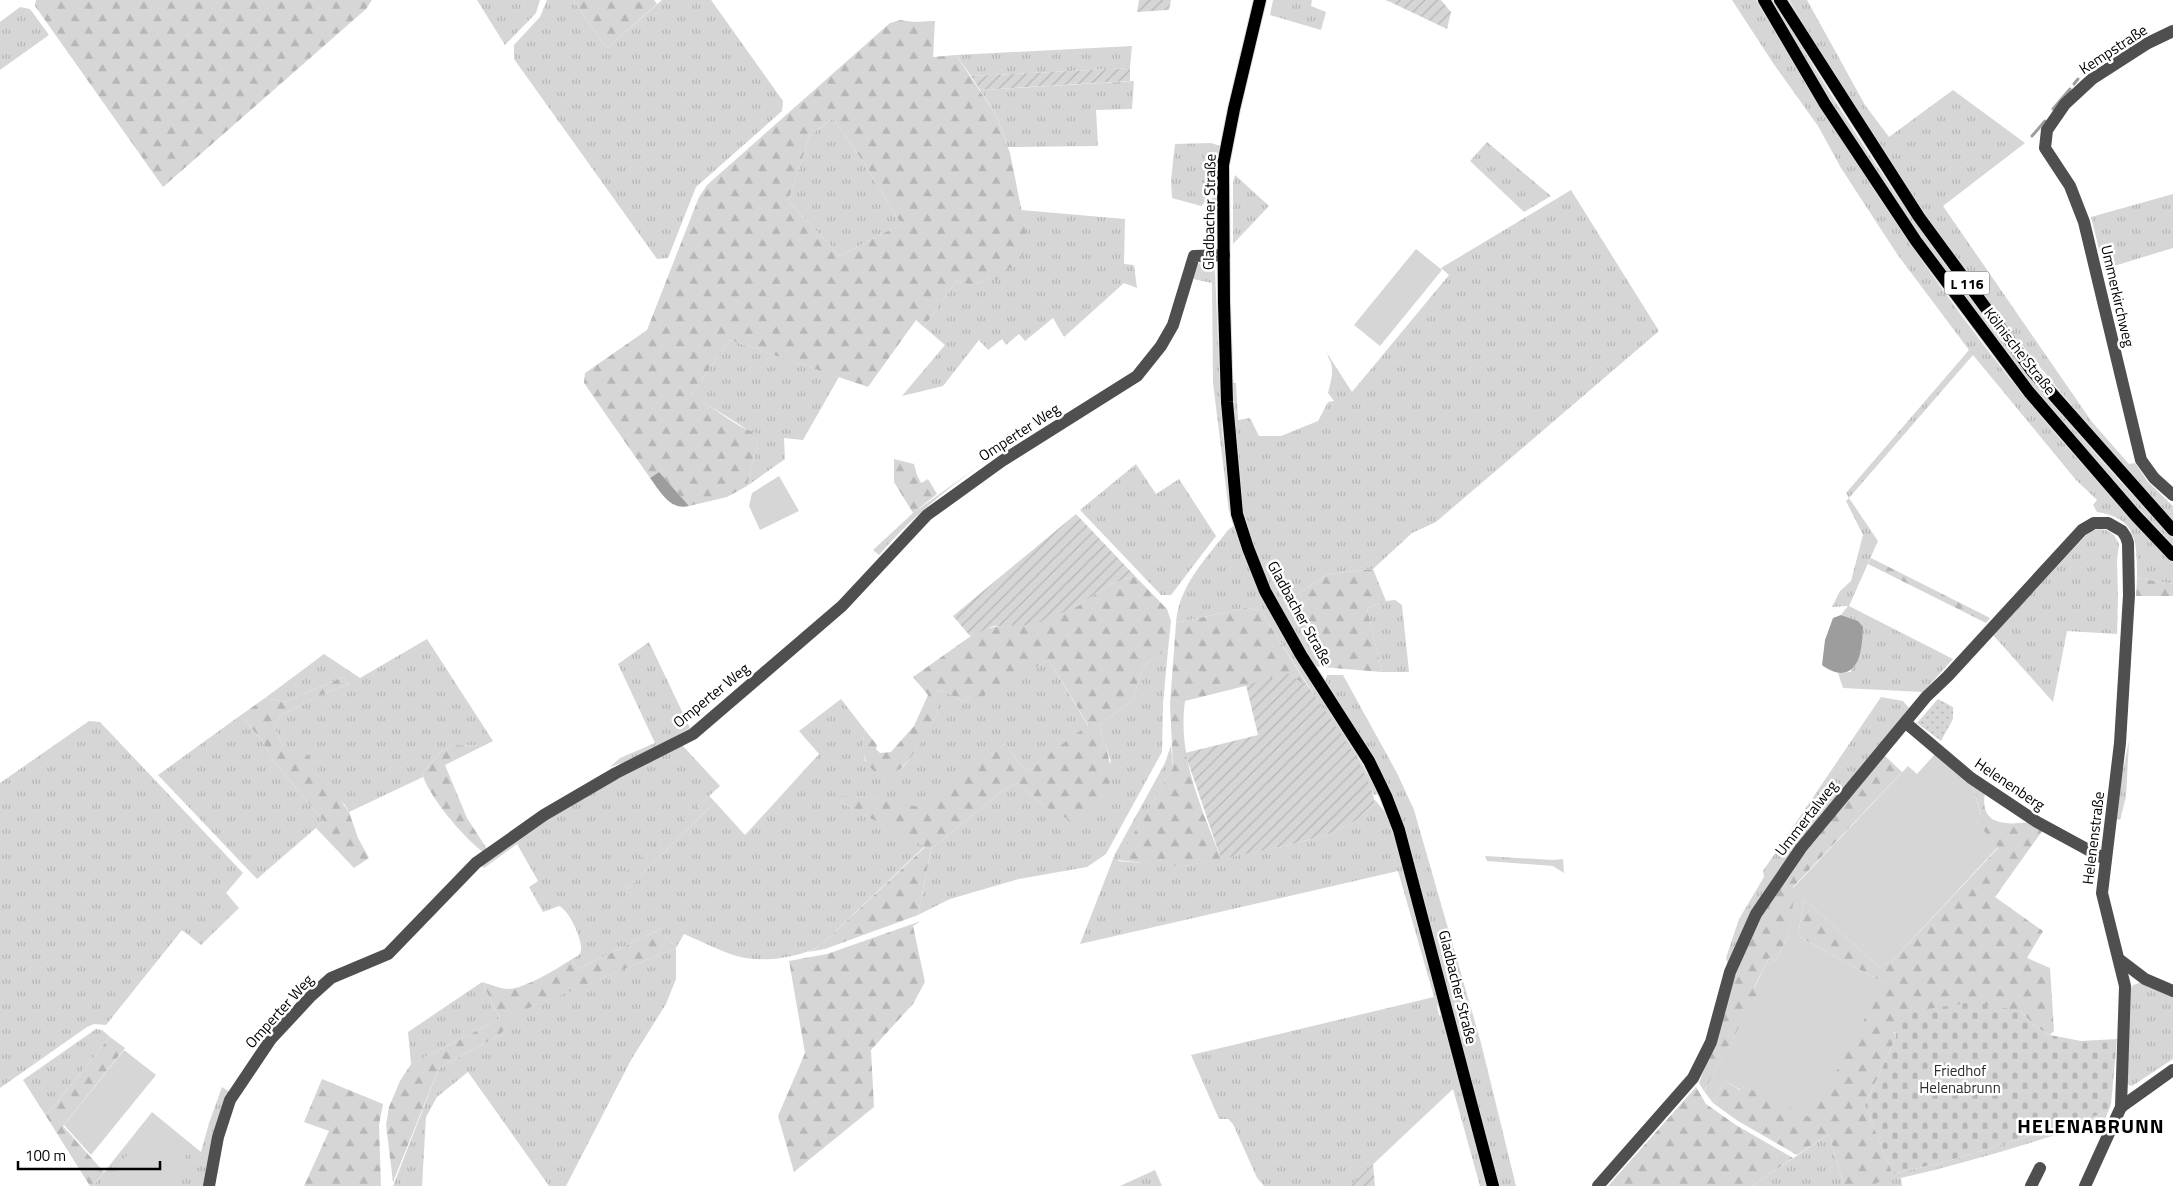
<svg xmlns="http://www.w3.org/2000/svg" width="2173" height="1186" viewBox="0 0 2173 1186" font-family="'Titillium Web',sans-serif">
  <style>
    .grass { fill: url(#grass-tufts) }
    .forest { fill: url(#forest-firs); fill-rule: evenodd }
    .cemetery { fill: url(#cemetery-stones) }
    .park { fill: url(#park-dots) }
    .garden { fill: url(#garden-furrows) }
    .pitch { fill: #d6d6d6 }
    .water { fill: #9d9d9d }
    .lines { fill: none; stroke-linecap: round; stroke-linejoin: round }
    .stream { stroke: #9d9d9d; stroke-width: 3 }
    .major-casing { stroke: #dbdbdb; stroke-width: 14 }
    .minor { stroke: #4f4f4f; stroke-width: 12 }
    .major { stroke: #000; stroke-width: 12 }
    .labels { text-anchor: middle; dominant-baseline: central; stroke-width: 5; stroke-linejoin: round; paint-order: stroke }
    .shield { fill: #fff; stroke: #4c4c4c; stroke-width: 1 }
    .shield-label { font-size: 14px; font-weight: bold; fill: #000 }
    .street-label { font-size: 15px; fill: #000; stroke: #fff }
    .park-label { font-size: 15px; fill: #2d2d2d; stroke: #fff }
    .district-label { font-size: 20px; font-weight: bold; letter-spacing: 1px; fill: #000; stroke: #fff }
  </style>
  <defs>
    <pattern id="grass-tufts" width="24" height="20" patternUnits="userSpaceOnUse" patternTransform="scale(1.25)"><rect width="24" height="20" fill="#d6d6d6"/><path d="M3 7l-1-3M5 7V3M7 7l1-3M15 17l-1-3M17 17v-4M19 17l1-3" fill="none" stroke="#b6b6b6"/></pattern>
    <pattern id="forest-firs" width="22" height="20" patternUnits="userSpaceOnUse" patternTransform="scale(1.25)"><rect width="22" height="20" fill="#d6d6d6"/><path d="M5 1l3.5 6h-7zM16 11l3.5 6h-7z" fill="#b6b6b6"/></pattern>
    <pattern id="cemetery-stones" width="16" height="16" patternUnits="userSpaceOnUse" patternTransform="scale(1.25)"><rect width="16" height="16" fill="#d6d6d6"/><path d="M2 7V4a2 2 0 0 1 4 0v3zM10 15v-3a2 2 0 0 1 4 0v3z" fill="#b6b6b6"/></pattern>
    <pattern id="park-dots" width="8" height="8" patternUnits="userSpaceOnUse" patternTransform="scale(1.25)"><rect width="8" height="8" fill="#d6d6d6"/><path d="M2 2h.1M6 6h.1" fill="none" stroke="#b6b6b6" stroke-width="1.8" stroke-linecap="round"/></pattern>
    <pattern id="garden-furrows" width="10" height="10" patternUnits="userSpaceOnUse" patternTransform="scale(1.25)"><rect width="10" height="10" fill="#d6d6d6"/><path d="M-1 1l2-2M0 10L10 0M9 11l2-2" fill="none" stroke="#b6b6b6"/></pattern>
  </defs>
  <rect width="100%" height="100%" fill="#fff"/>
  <!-- grass -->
  <g class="grass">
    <path d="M477,0H540L536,13L505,45Z"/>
    <path d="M547,0H573L607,48L662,0H711L783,101L782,111L696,187L668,258L657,259L514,59V45L540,17Z"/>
    <path d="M1273,0H1312L1311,6L1326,12L1321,30L1270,15Z"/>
    <path d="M1732,0H1756C1833,131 1916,260 2010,379C2061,443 2117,503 2173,563V584L2137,578C2137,544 2138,518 2097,512L2093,505L2097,500L2076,480L1973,355L1849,498L1878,541L1849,606L1953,659L1923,692L1843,688L1838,673L1851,672L1858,621L1841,615L1848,606L1832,607L1840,591L1851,581L1863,535L1846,501L1849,498L1846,493L1969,350L1897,254L1841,168L1818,126L1773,63Z"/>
    <path d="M1769,0H1774C1887,194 2017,377 2173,538V546C2083,448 1995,346 1919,236C1866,159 1816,80 1769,0Z"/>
    <path d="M1789,0H1807L1865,105L1889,137L1953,90L2025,143L1943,206L2092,422L2129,464L2135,463L2148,482L2173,506V521C2095,434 2019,346 1951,252C1893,170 1840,86 1789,0Z"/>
    <path d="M20,7L30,9L49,35L0,70V22Z"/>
    <path d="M1132,46L1130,68L971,76L956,55Z"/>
    <path d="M1134,81L1132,109L1096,110L1098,146L1008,147L996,115L980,90Z"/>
    <path d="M833,118L866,166L901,224L840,256L788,201L810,135Z"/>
    <path d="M1487,142L1551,196L1524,212L1470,161Z"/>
    <path d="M1211,143L1220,146L1216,171V229L1211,234H1206L1204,229L1212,202L1211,182L1204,203L1201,206L1172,198L1171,180L1175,144Z"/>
    <path d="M1235,175L1269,206L1233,244V183Z"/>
    <path d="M1571,190L1659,331L1436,522L1412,533L1373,569L1328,574L1290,599L1333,668L1313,666C1283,615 1251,561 1241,502C1235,463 1234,423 1231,383H1236L1238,420L1250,418L1259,436H1281L1318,421L1328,402L1334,401L1328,393C1333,373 1335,368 1325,350L1352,392L1449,275L1441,268Z"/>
    <path d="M2173,194V248L2104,269L2091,217Z"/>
    <path d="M1021,210L1125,219L1124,264L1134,265L1137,288L1124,283L1064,337L1053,318L1025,341L1019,334L1006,345L1002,339L988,350L979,340L943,386L902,396L945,345L924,327L956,281C970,286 977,286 990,277L1026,232Z"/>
    <path d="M1204,261C1211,262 1213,264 1215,271L1222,431L1232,504L1229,512L1213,383L1212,283L1193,279L1198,264Z"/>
    <path d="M730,340L839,377L803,440L784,438L785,459L747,486L758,442L751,432L691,394Z"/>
    <path d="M1136,464L1156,494L1179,479L1216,536L1171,595H1161L1080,510Z"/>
    <path d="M980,465C943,492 909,520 879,555L873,550L913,513Z"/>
    <path d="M1235,525C1250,567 1266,609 1289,647C1318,697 1352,742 1378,794L1374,795L1363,771L1260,610L1245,608L1176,623C1179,585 1206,559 1228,530Z"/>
    <path d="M2098,529L2106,530L2114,535L2119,544L2117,561L2118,598L2117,634L2067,631L2053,702L1993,635L2089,532Z"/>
    <path d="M1395,600L1402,605L1409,672H1382L1367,608L1386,601Z"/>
    <path d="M427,639L493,741L483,746L453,745L443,750L422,773L423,777L349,812L345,805L283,747L275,729L280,716L316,697L349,684L343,677L285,702L265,698L324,654L360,678Z"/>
    <path d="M649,642L690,728L637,758L610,767L620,758L655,743L618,664Z"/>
    <path d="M1168,650L1163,704L1162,752L1106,854L1087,867L1019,879L950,899L918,915L931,849L1005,789L1018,783L1044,806L1111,762L1099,725L1134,700C1141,669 1139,664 1168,650Z"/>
    <path d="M1049,660L1088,726L1026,771L1005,744L919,808L860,796L840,802L925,846L820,946C799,957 769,962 745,958C725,954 703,942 684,934L676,948V979L666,1004L631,1060L566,1186H549L468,1072L437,1097L426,1117L422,1186H393L439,1068L500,1035L507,1026L508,1016L676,948L660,929L578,969L572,959C576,957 580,955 581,951C583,940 569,910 559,906L543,912L529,887L538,881L517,844L484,868L482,866L579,797L682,745L720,786L619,879L627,889L715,802L745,835L819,754L799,731L841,699L865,730L863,739L865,761L903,767L914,754L938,712L934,696L937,690L948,693L963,702L969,697L972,701Z"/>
    <path d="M1327,675H1343L1397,773L1414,810L1481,1043L1516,1186H1500L1413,864L1325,682Z"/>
    <path d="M1881,697L1903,701L1909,708L1728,964L1726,958L1739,919L1764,877L1763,871Z"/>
    <path d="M241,715L263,742L274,762L324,821L257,879L158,775Z"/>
    <path d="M89,721L100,722L243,873L226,893L239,908L201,945L182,930L106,1025L94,1024L87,1027L0,1088V783Z"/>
    <path d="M2129,741L2126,797L2120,820L2116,818L2118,794Z"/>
    <path d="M1171,745L1173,768L1118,861L1184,866L1293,844L1332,833L1355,821L1375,804V800L1385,812L1401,855L1440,1002L1437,1006L1439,1015L1444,1017L1486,1186H1480L1453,1089L1350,1186H1264L1257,1178L1233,1124L1228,1119H1219L1191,1055L1434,997L1398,871L1080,944L1115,854L1165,763Z"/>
    <path d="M1485,856L1554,860L1563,859L1564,873L1553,866L1487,861Z"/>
    <path d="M482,982L500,1019L411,1064L408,1032Z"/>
    <path d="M2140,983L2173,996V1059L2132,1086L2126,1084L2129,991L2133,985Z"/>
    <path d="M96,1029L102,1030L110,1037L46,1116L23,1080Z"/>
    <path d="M222,1087L230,1092L205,1186H93L152,1112L201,1152L209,1123Z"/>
    <path d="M2108,1112L2105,1119C2038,1141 1970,1162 1901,1178L1902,1186H1872L1889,1175L1948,1161Z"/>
    <path d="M1829,1134L1844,1186H1752Z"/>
    <path d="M1155,1170L1162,1186H1120Z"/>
  </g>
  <!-- forest -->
  <g class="forest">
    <path d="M36,0H372L366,9L163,187L35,6Z"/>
    <path d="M573,0H654L657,4L607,48Z"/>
    <path d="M900,20L914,22L935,21L933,57L956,55L996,115L1010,153L1026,232L1025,249L1020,261L1018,259L999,280L990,277C977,286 970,286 956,281L924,327L916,320L868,387L730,340L691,394C714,406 734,428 760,434L747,486L727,497L689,506L659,472L650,478L584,383L585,373L647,330L699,197L707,185L890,23ZM833,118L866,166L901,224L840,256L788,201L810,135Z"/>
    <path d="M894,459L914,464L917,475L921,483L928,479L937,494L913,513L894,482Z"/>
    <path d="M1871,558L1990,618L1986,623L1868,564Z"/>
    <path d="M1373,569L1386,601L1367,608L1382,672L1333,668L1290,599L1328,574Z"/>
    <path d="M1135,576L1167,609L1171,621L1168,650C1139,664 1141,669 1134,700L1099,725C1108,753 1120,781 1098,807C1093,813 1082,818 1075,823L1044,806L1018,783L1005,789L931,849L918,915L825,949L808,952L820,946L925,847L840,802L842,796H860L919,807L1005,744L1026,771L1088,725L1049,660L972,702L969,697L963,702L948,693L937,690L935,696L938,712C928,730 919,751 904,765C901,769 896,771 891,772C866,781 859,748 865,730L877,745L876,749L880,753L891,752L914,726L928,695L913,677L978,631L1076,607L1111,584Z"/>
    <path d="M2137,578L2173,584V596H2136Z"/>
    <path d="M1245,608L1260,610L1306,683H1302L1289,675L1185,701C1177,757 1202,808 1221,859L1184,866L1160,865L1118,860L1173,768L1170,704L1176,623Z"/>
    <path d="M343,677L349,684L316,697L280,716L275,729L283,747H302L349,812L358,838L369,858L354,868L316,828L324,821L274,762L263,742L241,715L265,698L285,702Z"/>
    <path d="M453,745L483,746L445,765L467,818L487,849L483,852C464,838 428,796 422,773L443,750Z"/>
    <path d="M1883,754L1902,772L1793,887L1796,891L1788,937L1775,961L1769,958L1754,987L1760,990L1704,1091L1699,1083L1716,1037L1728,993L1760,917L1830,815Z"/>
    <path d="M1972,784L1985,793C1979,826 2006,825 2030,822L2043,830L1995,897L2043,931L2027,958L2050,968L2054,1031L2050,1035L2036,1027L2020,1011L1894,1032L1896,1037L1865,1105L1893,1174L1872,1186H1844L1829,1134L1797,1155L1738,1121L1713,1103L1725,1081L1740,1090L1743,1086L1768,1096L1884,983L1798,936L1804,899L1879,967L1892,961L1998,848L1977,823L1981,814Z"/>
    <path d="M709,796L715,802L627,889L618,879Z"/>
    <path d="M921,921L913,926L925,982L913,1004L871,1050L874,1107L794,1172L778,1116L805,1053L789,961L827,954Z"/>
    <path d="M660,929L676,948L509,1016L507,1026L500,1035L439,1068L393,1182L386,1125L389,1107L400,1081L411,1064L500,1019L482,982C490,984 500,989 509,989C523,989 559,968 572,959L578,969Z"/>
    <path d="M110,1037L125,1048L63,1126L104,1172L93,1186H90L46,1116Z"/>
    <path d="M322,1079L383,1104L379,1125L381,1186H304L329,1131L304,1122Z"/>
    <path d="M1696,1087L1706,1104L1736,1125L1793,1158L1752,1186H1608Z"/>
  </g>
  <!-- cemetery -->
  <path class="cemetery" d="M1973,1002L2020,1011L2036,1027L2050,1035L2081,1041L2117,1039L2111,1104L2108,1112L1948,1161L1893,1174L1865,1105L1896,1037L1894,1026L1909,1012Z"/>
  <!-- park -->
  <path class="park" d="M1938,699L1953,707V719L1941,741L1917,723Z"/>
  <!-- garden -->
  <g class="garden">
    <path d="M1139,0H1171L1169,10L1137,12Z"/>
    <path d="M1386,0H1441L1451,12L1447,29Z"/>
    <path d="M1130,68V81L980,90L971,76Z"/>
    <path d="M1076,514L1135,576L1111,584L1076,607L1032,625L994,626L970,636L953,616Z"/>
    <path d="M1289,674L1302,683H1306C1325,711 1372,773 1375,804L1355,821L1332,833L1293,844L1221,859L1185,753L1258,735L1246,685Z"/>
    <path d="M1373,1164L1375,1186H1350Z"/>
  </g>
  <!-- pitch -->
  <g class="pitch">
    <path d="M1416,249L1442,270L1380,346L1354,325Z"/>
    <path d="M779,476L799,511L760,530L749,506L752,493Z"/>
    <path d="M1935,754L1972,784L1981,815L1977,823L1998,847L1892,961L1879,967L1804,899L1798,936L1884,983L1811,1118L1743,1086L1741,1090L1725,1081L1713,1103L1704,1091L1759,991L1754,988L1769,958L1775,961L1788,937L1795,891L1793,888L1908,766L1917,774Z"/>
    <path d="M124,1050L156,1075L91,1155L64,1125Z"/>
    <path d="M156,1118L192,1147L164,1186H103Z"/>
  </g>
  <!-- water -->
  <g class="water">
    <path d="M659,472L689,506C670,511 660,491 650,478Z"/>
    <path d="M1841,615L1858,621L1863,627C1862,643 1862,672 1841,673C1835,673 1827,669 1822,665L1825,640L1833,618Z"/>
  </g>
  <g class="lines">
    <!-- stream -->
    <g class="stream">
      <path d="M2074,84L2078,79"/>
      <path d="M2053,109L2070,89"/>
      <path d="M2032,136L2045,121"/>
    </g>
    <defs>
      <g id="major">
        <path d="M1260,0L1234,109L1223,165L1224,302L1227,402L1237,514L1248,548L1265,591L1301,655L1369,761L1386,796L1399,830L1493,1186"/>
        <path d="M1764,0L1825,104L1916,241L2029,392L2136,516L2173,555"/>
        <path d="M1780,0L1919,217L2032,371L2173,530"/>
      </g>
    </defs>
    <!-- major casing -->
    <use href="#major" class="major-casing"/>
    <!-- minor -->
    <g class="minor">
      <path d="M2173,31L2148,43L2092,79L2065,104L2047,130L2045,148L2070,186L2084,222L2141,460L2154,478L2173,495"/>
      <path d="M1906,723L1971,778L2037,822L2105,859"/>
      <path d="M2120,960L2145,979L2173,991"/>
      <path d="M2121,1107L2173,1070"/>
      <path d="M209,1186L218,1137L230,1100L271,1039L311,996L331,978L388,954L476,863L544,815L616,773L693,734L842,606L927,515L1002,461L1137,376L1161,346L1173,325L1194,256L1224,255"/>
      <path d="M1598,1186L1693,1078L1711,1042L1730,972L1756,914L1801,848L1926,697L1948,676L2082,530L2094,523H2108L2122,531L2126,537L2128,543L2129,595L2120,743L2102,893L2125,986L2121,1107L2085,1186"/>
      <path d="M2031,1186L2040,1168"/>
    </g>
    <!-- major -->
    <use href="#major" class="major"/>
  </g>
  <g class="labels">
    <!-- shield labels -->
    <rect class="shield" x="1944.5" y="271.5" width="45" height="23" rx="4"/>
    <g class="shield-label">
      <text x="1967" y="283">L 116</text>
    </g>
    <!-- street labels -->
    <g class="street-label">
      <text transform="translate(2113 49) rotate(-33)">Kempstraße</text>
      <text transform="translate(1209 212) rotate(-89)">Gladbacher Straße</text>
      <text transform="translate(2118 296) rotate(77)">Ummerkirchweg</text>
      <text transform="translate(2020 351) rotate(52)">Kölnische Straße</text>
      <text transform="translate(1019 432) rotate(-33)">Omperter Weg</text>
      <text transform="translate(1300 613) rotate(61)">Gladbacher Straße</text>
      <text transform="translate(711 695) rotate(-39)">Omperter Weg</text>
      <text transform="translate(2010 784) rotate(34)">Helenenberg</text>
      <text transform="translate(1806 818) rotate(-52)">Ummertalweg</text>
      <text transform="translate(2093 838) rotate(-83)">Helenenstraße</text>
      <text transform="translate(1458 987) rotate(76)">Gladbacher Straße</text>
      <text transform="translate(279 1011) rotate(-48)">Omperter Weg</text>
    </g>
    <!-- park labels -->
    <g class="park-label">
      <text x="1960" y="1070">Friedhof<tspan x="1960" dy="17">Helenabrunn</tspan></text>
    </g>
    <!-- district labels -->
    <g class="district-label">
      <text x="2091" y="1125">HELENABRUNN</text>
    </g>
  </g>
  <!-- scale -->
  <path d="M18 1161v8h142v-8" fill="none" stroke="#000000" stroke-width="2.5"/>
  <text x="25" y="1161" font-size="15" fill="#000000" stroke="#ffffff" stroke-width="4" paint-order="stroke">100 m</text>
</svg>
